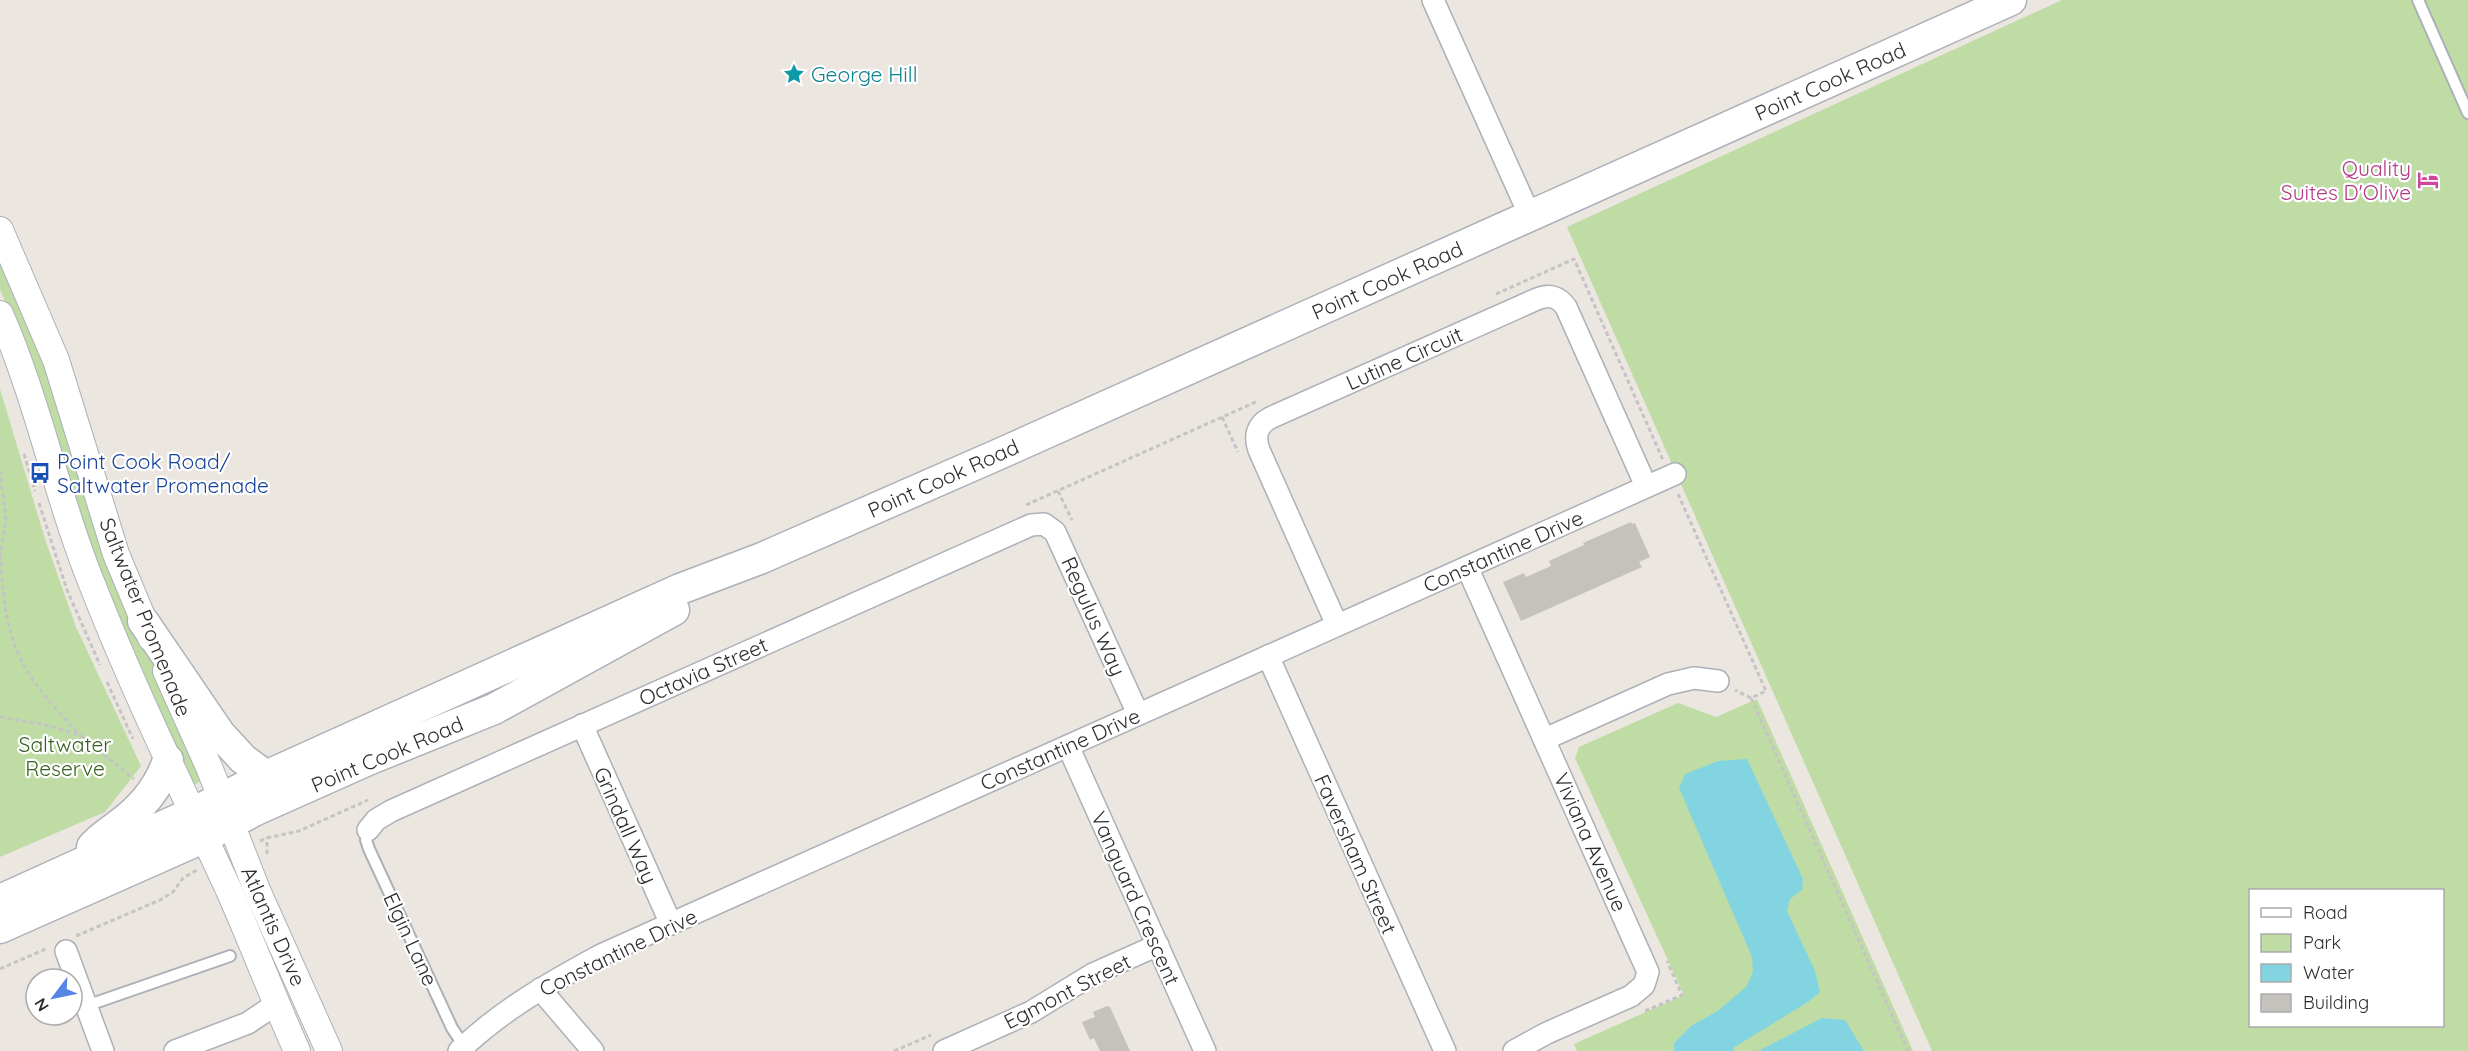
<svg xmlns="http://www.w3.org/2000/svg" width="2468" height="1051" viewBox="0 0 2468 1051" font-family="Quicksand,sans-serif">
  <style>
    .green { fill: #bfdca5; fill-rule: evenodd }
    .water { fill: #82d5e0 }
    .building { fill: #c5c1bc }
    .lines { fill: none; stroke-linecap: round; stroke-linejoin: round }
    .service-casing { stroke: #adb1b7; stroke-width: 14 }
    .minor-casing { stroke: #adb1b7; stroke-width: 24 }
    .tertiary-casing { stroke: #adb1b7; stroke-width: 28 }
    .secondary-casing { stroke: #adb1b7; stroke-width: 33 }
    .path { stroke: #c4c4c4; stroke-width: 3; stroke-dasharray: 4.5 3; stroke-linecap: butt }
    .service { stroke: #fff; stroke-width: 10 }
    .minor { stroke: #fff; stroke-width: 21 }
    .tertiary { stroke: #fff; stroke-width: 26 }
    .secondary { stroke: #fff; stroke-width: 30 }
    .labels { text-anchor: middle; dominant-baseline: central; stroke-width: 4.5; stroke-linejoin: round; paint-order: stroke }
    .culture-label { font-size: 21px; fill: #0d838f; stroke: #fff; text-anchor: start }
    .street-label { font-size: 21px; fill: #2d2d2d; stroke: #fff }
    .hotel-label { font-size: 21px; fill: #b23c85; stroke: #fff; text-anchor: end }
    .transit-label { font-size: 21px; fill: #164399; stroke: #fff; text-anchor: start }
    .park-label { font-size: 21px; fill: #3a6224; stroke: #fff }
  </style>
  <rect width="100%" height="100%" fill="#ece6e1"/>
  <!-- green -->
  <g class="green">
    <path d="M2062,0H2468V1051H1932L1567,227ZM2250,890H2442V1026H2250Z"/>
    <path d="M0,253L31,323L144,643L197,761L202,781L191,786L118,623L13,319L0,290Z"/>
    <path d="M0,389L46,542L76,627L141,766L105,812L0,857Z"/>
    <path d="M1757,699L1913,1051H1577L1574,1044L1684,995L1575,758L1579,747L1678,703L1716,717Z"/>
  </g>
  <!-- water -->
  <g class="water">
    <path d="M1747,759L1803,879L1802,890L1790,899L1787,911L1815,971L1820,992L1808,1002L1733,1048L1735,1051H1674V1043L1691,1026L1719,1010L1747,986L1753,972L1752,957L1679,788L1685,774L1718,761Z"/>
    <path d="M1822,1018L1845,1020L1864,1051H1758Z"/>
  </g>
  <!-- building -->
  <g class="building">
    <path d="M1631,522L1632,524L1635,523L1650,557L1639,562L1642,567L1521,621L1503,582L1524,573L1526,577L1551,566L1549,561L1584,545L1583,543Z"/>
    <path d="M1107,1006L1110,1007L1130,1051H1100L1094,1038L1090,1040L1082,1022L1095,1017L1093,1012Z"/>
  </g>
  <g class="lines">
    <defs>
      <g id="service">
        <path d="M2418,0L2468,113"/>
        <path d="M368,830L366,840L369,849L452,1028L464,1046"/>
        <path d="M86,1006L230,956"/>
      </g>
      <g id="minor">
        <path d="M1433,0L1530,216"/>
        <path d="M1467,567L1648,972L1644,985L1631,996L1547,1033L1514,1051"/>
        <path d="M1337,625L1259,450C1254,436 1257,425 1270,418L1537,299C1548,294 1558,296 1566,307L1646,486"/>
        <path d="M1268,656L1445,1051"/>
        <path d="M582,725L671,924"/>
        <path d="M1545,739L1668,684L1694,678L1718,681"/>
        <path d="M1068,746L1205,1051"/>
        <path d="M368,830L376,820L391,811L1031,525L1044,524L1055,532L1138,714"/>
        <path d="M66,951L103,1051"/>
        <path d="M540,989L593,1051"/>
        <path d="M175,1051L248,1023L276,1004"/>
        <path d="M459,1051C500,1011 551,982 601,955L1675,474"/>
        <path d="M944,1051L1031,1012L1093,974L1158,945"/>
      </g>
      <g id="tertiary">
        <path d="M0,230L56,360L116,554L151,638"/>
        <path d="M0,314C39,403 57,499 94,589C134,691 182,789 228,888C252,942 273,997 297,1051"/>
        <path d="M166,671L209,767L257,890L329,1051"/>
      </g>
      <g id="secondary">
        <path d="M143,621L220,734L243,759L266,776"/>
        <path d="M92,847C99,838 108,833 117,826C141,809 159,788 168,760"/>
        <path d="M0,900L192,813L266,776L680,589L762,558L1006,451L2011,0"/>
        <path d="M0,928L203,838L256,810L368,760L494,709L674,610"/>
      </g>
    </defs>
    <!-- service casing -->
    <use href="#service" class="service-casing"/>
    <!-- minor casing -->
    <use href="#minor" class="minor-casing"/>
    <!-- tertiary casing -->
    <use href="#tertiary" class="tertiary-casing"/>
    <!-- secondary casing -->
    <use href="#secondary" class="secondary-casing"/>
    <!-- path -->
    <g class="path">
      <path d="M1496,294L1574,259L1663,460"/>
      <path d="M1222,417L1238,452"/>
      <path d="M24,454L35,491"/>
      <path d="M0,471L6,520L0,556"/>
      <path d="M1058,491L1072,520"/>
      <path d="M1678,494L1766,691L1751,698L1735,690"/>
      <path d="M39,503L67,590L100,665"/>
      <path d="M1026,505L1258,401"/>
      <path d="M0,555C3,586 4,617 15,646C28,681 55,708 80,735"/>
      <path d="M107,682L133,739"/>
      <path d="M1751,698L1908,1051"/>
      <path d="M0,717L46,725L80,735L134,779"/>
      <path d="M260,841L267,838L299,831L368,800"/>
      <path d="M267,854V838"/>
      <path d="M76,936L160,900L173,892L183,878L197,870"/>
      <path d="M0,969L48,948"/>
      <path d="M1645,1011L1682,995L1667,961"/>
      <path d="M894,1051L931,1035"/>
    </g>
    <!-- service -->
    <use href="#service" class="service"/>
    <!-- minor -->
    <use href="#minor" class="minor"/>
    <!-- tertiary -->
    <use href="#tertiary" class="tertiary"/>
    <!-- secondary -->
    <use href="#secondary" class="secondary"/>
  </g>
  <!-- icons -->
  <defs>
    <symbol id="sight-bare" viewBox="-9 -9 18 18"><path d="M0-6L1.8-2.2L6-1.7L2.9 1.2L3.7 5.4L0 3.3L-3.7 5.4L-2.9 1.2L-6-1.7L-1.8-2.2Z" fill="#0f9aa8" stroke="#fff" stroke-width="2.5" paint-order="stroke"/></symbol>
    <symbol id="hotel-bare" viewBox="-9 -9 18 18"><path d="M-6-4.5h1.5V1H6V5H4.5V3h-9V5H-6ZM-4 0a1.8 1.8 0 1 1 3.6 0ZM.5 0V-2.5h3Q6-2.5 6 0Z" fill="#d1479c" stroke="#fff" stroke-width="2.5" paint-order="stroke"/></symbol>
    <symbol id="bus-bare" viewBox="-9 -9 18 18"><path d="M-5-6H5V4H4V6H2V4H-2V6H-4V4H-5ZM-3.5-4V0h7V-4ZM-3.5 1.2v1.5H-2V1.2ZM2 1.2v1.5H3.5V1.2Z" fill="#1a4fb4" stroke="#fff" stroke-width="2.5" paint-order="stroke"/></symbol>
  </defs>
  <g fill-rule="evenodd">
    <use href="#sight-bare" x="779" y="59" width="30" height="30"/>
    <use href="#hotel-bare" x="2413" y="165" width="30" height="30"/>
    <use href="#bus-bare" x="25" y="458" width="30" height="30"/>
  </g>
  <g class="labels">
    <!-- culture labels -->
    <g class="culture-label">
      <text x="811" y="74">George Hill</text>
    </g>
    <!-- street labels -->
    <g class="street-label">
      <text transform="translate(1830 81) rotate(-24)">Point Cook Road</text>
      <text transform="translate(1387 280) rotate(-24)">Point Cook Road</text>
      <text transform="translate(1404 358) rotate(-24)">Lutine Circuit</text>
      <text transform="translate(943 478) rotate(-24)">Point Cook Road</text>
      <text transform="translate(1503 551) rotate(-24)">Constantine Drive</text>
      <text transform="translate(1094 616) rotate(66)">Regulus Way</text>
      <text transform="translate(146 617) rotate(68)">Saltwater Promenade</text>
      <text transform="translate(703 671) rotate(-24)">Octavia Street</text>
      <text transform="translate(1060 749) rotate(-24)">Constantine Drive</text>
      <text transform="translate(387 754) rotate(-23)">Point Cook Road</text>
      <text transform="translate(626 825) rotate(66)">Grindall Way</text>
      <text transform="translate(1591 842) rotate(66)">Viviana Avenue</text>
      <text transform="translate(1356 854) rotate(66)">Faversham Street</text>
      <text transform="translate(1136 898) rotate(66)">Vanguard Crescent</text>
      <text transform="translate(274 926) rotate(66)">Atlantis Drive</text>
      <text transform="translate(411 939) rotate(65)">Elgin Lane</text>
      <text transform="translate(618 952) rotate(-26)">Constantine Drive</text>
      <text transform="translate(1067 991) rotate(-27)">Egmont Street</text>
    </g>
    <!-- hotel labels -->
    <g class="hotel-label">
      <text x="2411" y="168">Quality<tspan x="2411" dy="24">Suites D'Olive</tspan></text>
    </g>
    <!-- transit labels -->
    <g class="transit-label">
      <text x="57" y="461">Point Cook Road/<tspan x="57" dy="24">Saltwater Promenade</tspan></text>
    </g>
    <!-- park labels -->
    <g class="park-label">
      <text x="65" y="744">Saltwater<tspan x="65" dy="24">Reserve</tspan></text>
    </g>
  </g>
  <!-- legend -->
  <rect x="2249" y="889" width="195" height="138" fill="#ffffff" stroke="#ababab" stroke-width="1.5"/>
  <rect x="2261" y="908" width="30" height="9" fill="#ffffff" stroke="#ababab" stroke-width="1.5"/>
  <text x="2303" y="919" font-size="18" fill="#2d2d2d">Road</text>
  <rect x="2261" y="934" width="30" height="18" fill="#bfdca5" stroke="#ababab" stroke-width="1.5"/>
  <text x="2303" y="949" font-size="18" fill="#2d2d2d">Park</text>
  <rect x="2261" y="964" width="30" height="18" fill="#82d5e0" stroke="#ababab" stroke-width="1.5"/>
  <text x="2303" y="979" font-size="18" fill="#2d2d2d">Water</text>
  <rect x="2261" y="994" width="30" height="18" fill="#c5c1bc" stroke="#ababab" stroke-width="1.5"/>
  <text x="2303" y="1009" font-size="18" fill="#2d2d2d">Building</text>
  <!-- north arrow -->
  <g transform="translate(54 997) rotate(238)"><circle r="28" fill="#ffffff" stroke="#ababab" stroke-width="1.5"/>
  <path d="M0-4.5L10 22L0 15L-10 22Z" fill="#5685e4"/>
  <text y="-9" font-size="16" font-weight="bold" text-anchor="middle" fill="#2d2d2d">N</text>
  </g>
</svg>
